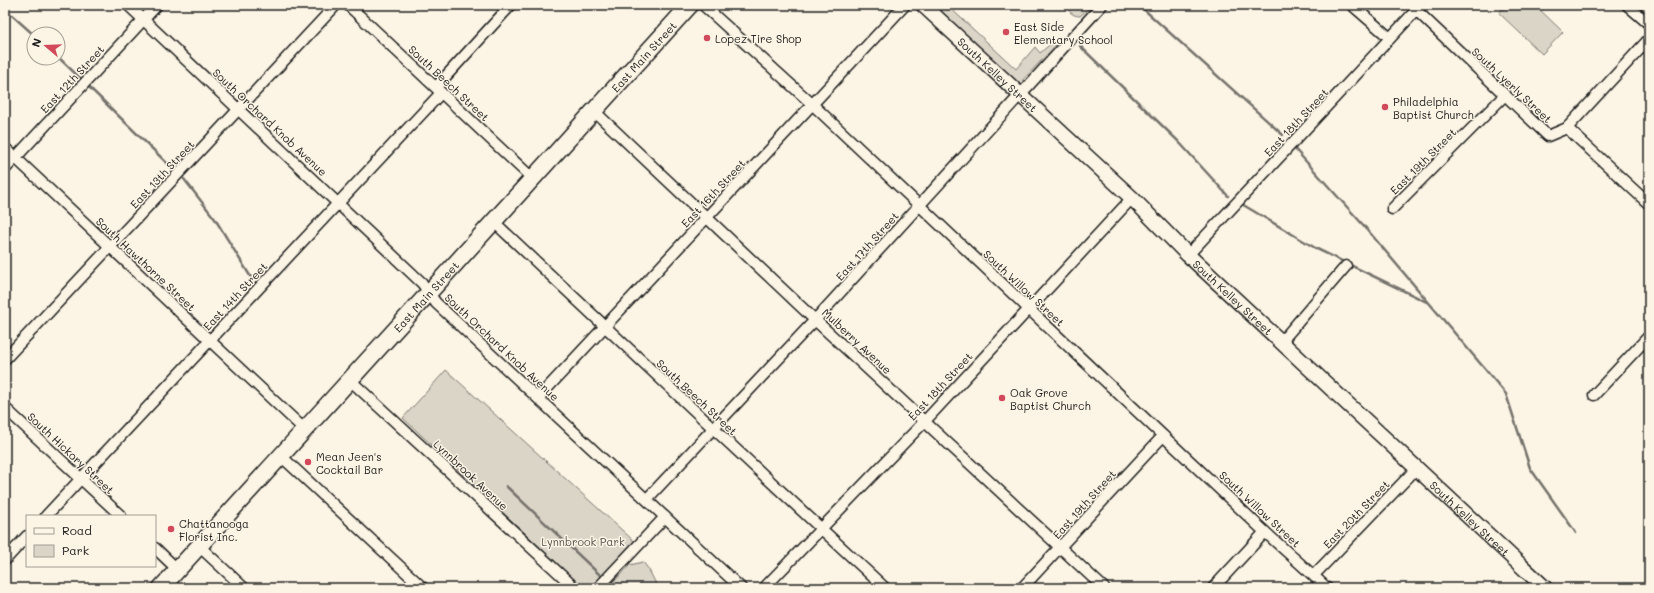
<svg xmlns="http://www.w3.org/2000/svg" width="1654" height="593" viewBox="0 0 1654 593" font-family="Mali,sans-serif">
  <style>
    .green { fill: #dbd5c8; stroke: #7c7872 }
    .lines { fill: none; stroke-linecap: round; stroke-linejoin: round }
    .stream { stroke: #75726c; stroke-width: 2.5 }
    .street-casing { stroke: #1c1c1c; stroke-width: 13 }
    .secondary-casing { stroke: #1c1c1c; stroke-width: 17 }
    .primary-casing { stroke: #1c1c1c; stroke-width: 19 }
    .street { stroke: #fcf5e5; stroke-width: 10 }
    .secondary { stroke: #fcf5e5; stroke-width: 14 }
    .primary { stroke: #fcf5e5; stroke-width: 16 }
    .poi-dot { fill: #d1495b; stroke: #fcf5e5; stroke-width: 1.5 }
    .labels { text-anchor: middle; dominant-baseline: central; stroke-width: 3; stroke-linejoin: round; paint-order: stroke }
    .poi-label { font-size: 11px; fill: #1c1c1c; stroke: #fcf5e5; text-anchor: start }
    .street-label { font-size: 11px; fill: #1c1c1c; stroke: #fcf5e5 }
    .park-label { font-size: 11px; fill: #555450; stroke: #fcf5e5 }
  </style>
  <rect width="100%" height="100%" fill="#fcf5e5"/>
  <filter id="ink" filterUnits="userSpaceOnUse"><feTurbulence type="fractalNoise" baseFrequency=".025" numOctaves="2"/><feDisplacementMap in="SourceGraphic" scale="8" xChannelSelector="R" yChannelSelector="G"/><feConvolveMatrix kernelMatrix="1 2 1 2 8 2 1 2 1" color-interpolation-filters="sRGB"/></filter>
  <g filter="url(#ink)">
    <!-- green -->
    <g class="green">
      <path d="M935,5H947L1016,69L1035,47L1040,53L1054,41L1058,43L1018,85Z"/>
      <path d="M1067,5H1093L1080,16C1073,16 1068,12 1067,5Z"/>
      <path d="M1506,5H1535L1563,32L1542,54L1499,13Z"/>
      <path d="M446,370L635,542L589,588H583L403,418Z"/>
      <path d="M643,562L649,570L658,588H608L630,565Z"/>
    </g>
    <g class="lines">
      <!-- stream -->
      <g class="stream">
        <path d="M1139,5L1283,135"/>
        <path d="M5,9L34,35"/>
        <path d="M1080,46L1178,141L1228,196"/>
        <path d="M58,57L80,78"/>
        <path d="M90,88L173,169"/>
        <path d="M1293,147L1365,227L1506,394L1530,468L1576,533"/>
        <path d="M184,179L215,219L252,279"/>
        <path d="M1240,203L1317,249L1427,302"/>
        <path d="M506,486L600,575"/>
        <path d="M611,585L614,588"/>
      </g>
      <defs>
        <g id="street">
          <path d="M128,5L422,283L436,303L741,588"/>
          <path d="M348,5L533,179"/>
          <path d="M703,5L812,104L1265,532L1327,588"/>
          <path d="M1352,5L1390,38"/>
          <path d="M1627,5L1649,24"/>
          <path d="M1416,10L1548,136L1567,128L1649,204"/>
          <path d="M436,87L511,5"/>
          <path d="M594,111L815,320L1104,588"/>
          <path d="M1567,128L1649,39"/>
          <path d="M5,148L305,430"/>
          <path d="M5,169L157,5"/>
          <path d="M1392,209L1504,96"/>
          <path d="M494,222L713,428L885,588"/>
          <path d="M1188,255L1421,5"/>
          <path d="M1281,342L1346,266"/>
          <path d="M5,359L336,5"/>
          <path d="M350,380L575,588"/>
          <path d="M1594,395L1649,336"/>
          <path d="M538,398L905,5"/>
          <path d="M5,408L121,516"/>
          <path d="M281,456L423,588"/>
          <path d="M647,499L815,320L1102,5"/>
          <path d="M46,516L441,93"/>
          <path d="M199,546L244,588"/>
          <path d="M155,548L178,570"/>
          <path d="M5,560L27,536"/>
          <path d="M1314,575L1416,469"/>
          <path d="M598,588L665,517"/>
          <path d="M764,588L925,421L1132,198"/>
          <path d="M1022,588L1163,436"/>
          <path d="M1213,588L1265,532"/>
        </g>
        <g id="secondary">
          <path id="s1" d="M923,5L1132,198L1188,255L1545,588"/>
        </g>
        <g id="primary">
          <path id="s2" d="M161,588L690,5"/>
        </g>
      </defs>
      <!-- street casing -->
      <use href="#street" class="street-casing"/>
      <!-- secondary casing -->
      <use href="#secondary" class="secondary-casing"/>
      <!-- primary casing -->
      <use href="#primary" class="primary-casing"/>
      <!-- street -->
      <use href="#street" class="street"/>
      <!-- secondary -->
      <use href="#secondary" class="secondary"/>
      <!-- primary -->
      <use href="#primary" class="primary"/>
    </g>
  </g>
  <!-- markers -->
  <g class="poi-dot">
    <circle cx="1006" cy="32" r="4"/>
    <circle cx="707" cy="38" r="4"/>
    <circle cx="1385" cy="107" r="4"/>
    <circle cx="1002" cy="398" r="4"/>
    <circle cx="308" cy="462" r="4"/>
    <circle cx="171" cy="529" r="4"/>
  </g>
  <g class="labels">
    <!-- poi labels -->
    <g class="poi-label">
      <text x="1014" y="26">East Side<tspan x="1014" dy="13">Elementary School</tspan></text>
      <text x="715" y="38">Lopez Tire Shop</text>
      <text x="1393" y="101">Philadelphia<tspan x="1393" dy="13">Baptist Church</tspan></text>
      <text x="1010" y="392">Oak Grove<tspan x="1010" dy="13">Baptist Church</tspan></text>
      <text x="316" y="456">Mean Jeen's<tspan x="316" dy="13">Cocktail Bar</tspan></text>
      <text x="179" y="523">Chattanooga<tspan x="179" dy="13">Florist Inc.</tspan></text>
    </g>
    <!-- street labels -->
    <g class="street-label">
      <text stroke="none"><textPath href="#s2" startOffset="718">East Main Street</textPath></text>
      <text stroke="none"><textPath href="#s1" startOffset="102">South Kelley Street</textPath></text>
      <text transform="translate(72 79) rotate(-47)">East 12th Street</text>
      <text transform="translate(449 83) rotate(43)">South Beech Street</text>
      <text transform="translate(1512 85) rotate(43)">South Lyerly Street</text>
      <text transform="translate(270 122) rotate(43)">South Orchard Knob Avenue</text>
      <text transform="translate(1296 122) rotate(-47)">East 18th Street</text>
      <text transform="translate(1423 161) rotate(-45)">East 19th Street</text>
      <text transform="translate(162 174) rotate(-47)">East 13th Street</text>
      <text transform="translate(713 193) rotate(-47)">East 16th Street</text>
      <text transform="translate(867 246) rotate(-48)">East 17th Street</text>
      <text transform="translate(146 264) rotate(43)">South Hawthorne Street</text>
      <text transform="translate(1024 288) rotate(43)">South Willow Street</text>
      <text transform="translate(235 296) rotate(-47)">East 14th Street</text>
      <text stroke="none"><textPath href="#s2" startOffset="394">East Main Street</textPath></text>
      <text stroke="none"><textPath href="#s1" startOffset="426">South Kelley Street</textPath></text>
      <text transform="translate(857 341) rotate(43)">Mulberry Avenue</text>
      <text transform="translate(502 347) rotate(43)">South Orchard Knob Avenue</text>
      <text transform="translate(940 386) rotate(-47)">East 18th Street</text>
      <text transform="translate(697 397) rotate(43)">South Beech Street</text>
      <text transform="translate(71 453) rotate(43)">South Hickory Street</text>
      <text transform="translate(471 475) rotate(43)">Lynnbrook Avenue</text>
      <text transform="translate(1084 504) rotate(-48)">East 19th Street</text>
      <text transform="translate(1260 509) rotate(43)">South Willow Street</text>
      <text transform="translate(1356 514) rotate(-46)">East 20th Street</text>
      <text stroke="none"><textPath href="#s1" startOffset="750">South Kelley Street</textPath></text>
    </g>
    <!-- park labels -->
    <g class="park-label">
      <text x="583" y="541">Lynnbrook Park</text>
    </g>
  </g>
  <!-- margin -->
  <rect width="1654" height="593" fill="none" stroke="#fcf5e5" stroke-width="20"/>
  <rect x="10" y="10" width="1634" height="573" fill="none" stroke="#1c1c1c" stroke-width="1.5" filter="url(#ink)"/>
  <!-- legend -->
  <rect x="26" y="515" width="130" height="52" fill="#fcf5e5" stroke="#a29e95"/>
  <rect x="34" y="528" width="20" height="6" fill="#fcf5e5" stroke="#a29e95"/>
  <text x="62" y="535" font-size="12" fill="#1c1c1c">Road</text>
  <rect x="34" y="545" width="20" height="12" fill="#dbd5c8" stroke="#a29e95"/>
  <text x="62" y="555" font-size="12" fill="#1c1c1c">Park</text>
  <!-- north arrow -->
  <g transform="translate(46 46) rotate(289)"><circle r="19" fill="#fcf5e5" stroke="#a29e95"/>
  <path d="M0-3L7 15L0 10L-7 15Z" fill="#d1495b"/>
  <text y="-6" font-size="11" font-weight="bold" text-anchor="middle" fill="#1c1c1c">N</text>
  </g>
</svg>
